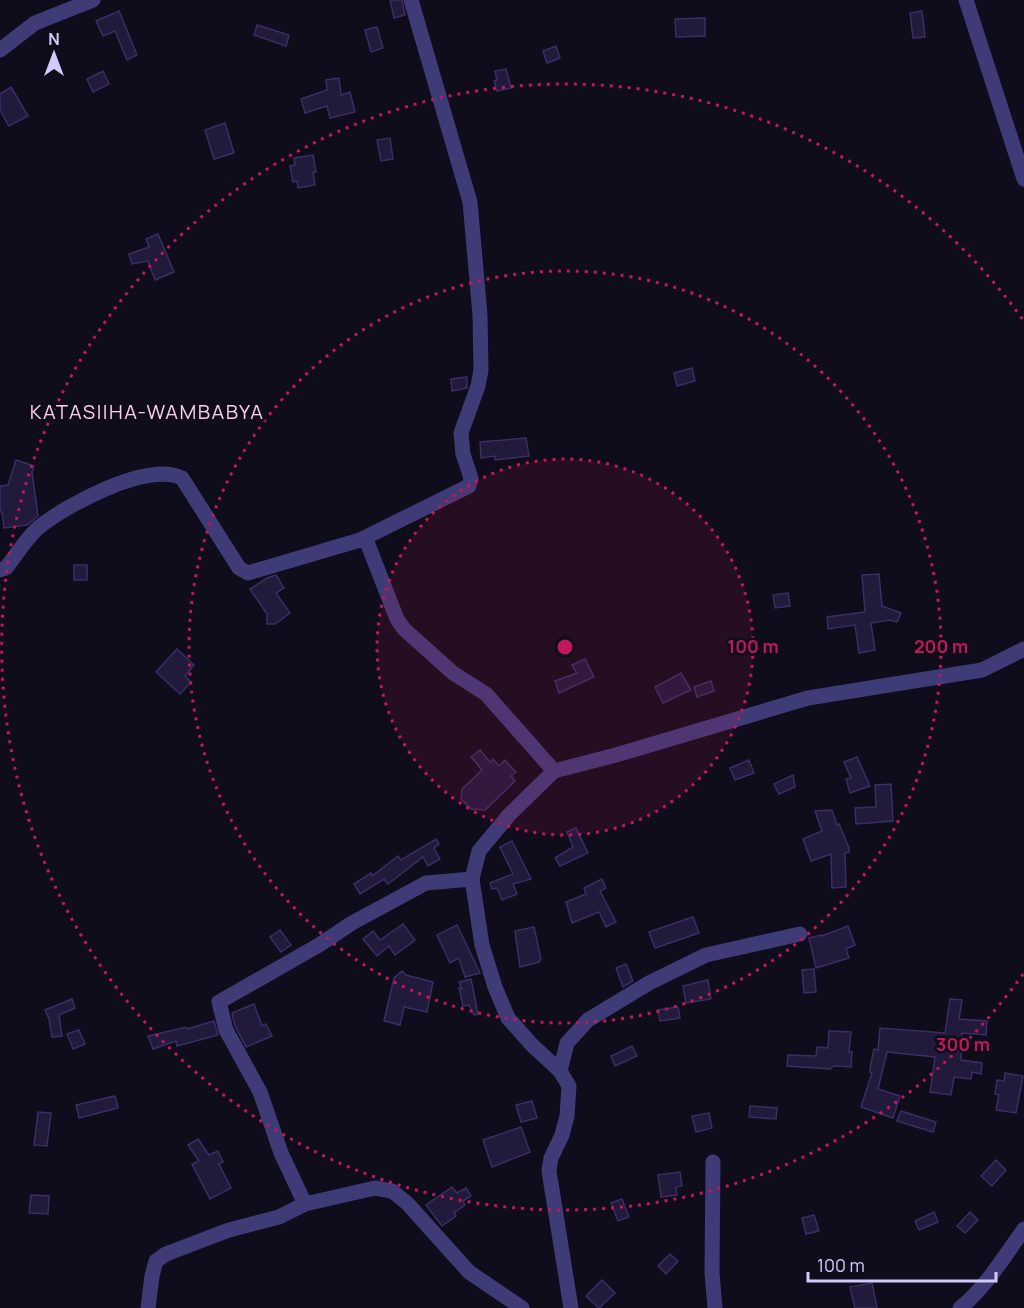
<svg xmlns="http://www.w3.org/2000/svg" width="1024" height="1308" viewBox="0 0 1024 1308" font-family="Manrope,sans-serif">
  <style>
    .building { fill: #211a3a; stroke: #3a2e64; stroke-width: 1.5 }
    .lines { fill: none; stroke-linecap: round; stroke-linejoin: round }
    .minor { stroke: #3f3b76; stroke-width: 15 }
    .ring { fill: none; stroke: #c2185b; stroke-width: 3; stroke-dasharray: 3 6 }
    .labels { text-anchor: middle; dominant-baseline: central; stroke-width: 5; stroke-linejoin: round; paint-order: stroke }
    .quarter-label { font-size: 20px; letter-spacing: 1.5px; fill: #fbcde9; stroke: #0f0c1b }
    .centre { fill: #c2185b; stroke: #0f0c1b; stroke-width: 3 }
    .ring-label { font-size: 18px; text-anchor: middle; font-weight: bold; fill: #c2185b; stroke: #0f0c1b; stroke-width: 5; stroke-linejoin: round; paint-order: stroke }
  </style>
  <rect width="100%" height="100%" fill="#0f0c1b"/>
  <!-- building -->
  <g class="building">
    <path d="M390,0H402L405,15L394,18Z"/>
    <path d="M119,11L137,55L127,60L115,31L103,36L96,21Z"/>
    <path d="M922,11L925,37L913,38L910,13Z"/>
    <path d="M705,18V36L676,37L675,19Z"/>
    <path d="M257,25L289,35L286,46L254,35Z"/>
    <path d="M377,27L383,48L371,52L365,30Z"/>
    <path d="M556,46L560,58L547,63L543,51Z"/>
    <path d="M506,69L511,88L497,91L494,81L497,80L495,71Z"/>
    <path d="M103,71L109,84L93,92L87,79Z"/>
    <path d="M339,78L341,95L350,92L355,112L330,118L327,106L305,113L301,99L327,90L326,80Z"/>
    <path d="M11,87L28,116L9,126L0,110V94Z"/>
    <path d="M225,123L234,153L214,159L205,130Z"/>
    <path d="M390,138L393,159L381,161L377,140Z"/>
    <path d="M313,155L316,172H313L315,185L298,188L297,181L293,182L290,166L295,165L294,158Z"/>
    <path d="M158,234L174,272L155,280L148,261L132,264L129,254L149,247L146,239Z"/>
    <path d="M692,368L695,381L677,386L674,373Z"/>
    <path d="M467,377V388L452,391L451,379Z"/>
    <path d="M526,438L529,456L495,460V456L481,458L480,442Z"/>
    <path d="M16,460L34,466L32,472L38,516L27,525L4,528L2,512H0V486L8,485Z"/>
    <rect x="74" y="565" width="13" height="15"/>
    <path d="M879,574L882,606L901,613L897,622L890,620L871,623L875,650L859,653L855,625L828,629L827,617L865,612L862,575Z"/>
    <path d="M276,575L284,588L276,593L290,613L275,624H267V614L250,589L267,578Z"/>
    <path d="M788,593L790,606L775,608L773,595Z"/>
    <path d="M177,649L194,665L185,676L191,682L180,694L156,672Z"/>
    <path d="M585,659L594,677L559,693L555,681L577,673L572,665Z"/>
    <path d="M681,673L691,690L663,703L655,687Z"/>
    <path d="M711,681L714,691L697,697L694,687Z"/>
    <path d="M480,750L490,762L493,759L499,766L505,760L516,772L511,776L515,781L485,810L471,809L461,799L462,789L482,770L471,757Z"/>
    <path d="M857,757L870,786L850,793L846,779L851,778L844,762Z"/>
    <path d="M749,760L754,773L735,780L730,768Z"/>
    <path d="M793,775L795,787L779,794L774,784Z"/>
    <path d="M891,784L893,821L856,824L855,808L876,807L875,785Z"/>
    <path d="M832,810L837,825L839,824L849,848V852L845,853L846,887L832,888L831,854L811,861L803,839L822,831L815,811Z"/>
    <path d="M576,828L588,853L560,866L555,858L573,847L567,832Z"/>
    <path d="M436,839L439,844L434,848L440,859L428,866L423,857L388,884L384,879L360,894L354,884L371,873L372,876L398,856L401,860Z"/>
    <path d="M512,841L531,879L513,884L517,894L502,900L497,888L492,889L490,883L513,874L500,847Z"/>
    <path d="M602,879L606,888L600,891L616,922L606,927L599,912L572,923L566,902L586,894L584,888Z"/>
    <path d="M693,917L699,933L655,948L649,932Z"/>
    <path d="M403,924L415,940L395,955L389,946L377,956L363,939L373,931L380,940Z"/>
    <path d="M457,925L480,973L465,977L459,958L450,963L437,935Z"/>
    <path d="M848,926L855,945L846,949L849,958L816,968L809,938L821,935L822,936Z"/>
    <path d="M534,927L541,959L539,962L520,967L515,931Z"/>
    <path d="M280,930L291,945L281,952L270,937Z"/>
    <path d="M626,964L633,981L623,987L616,968Z"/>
    <path d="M814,969L816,992L804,993L802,970Z"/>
    <path d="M402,971L406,975L433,982L427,1012L404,1007L400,1025L384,1021L394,978Z"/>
    <path d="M471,979L478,1014L474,1015L469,1005L463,1006L459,988L462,989L459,982Z"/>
    <path d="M708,980L711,999L686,1003L683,986Z"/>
    <path d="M72,999L75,1008L59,1015L62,1036L52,1037L49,1019L45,1010Z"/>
    <path d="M950,999L962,1000L959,1019L987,1021L986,1035L962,1033L961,1060L982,1063L981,1074L972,1072L971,1079L954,1077L951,1095L930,1092L935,1057L887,1052L878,1089L900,1096L893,1118L861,1107L872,1073L870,1072V1068L874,1049L878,1050L880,1028L945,1033Z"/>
    <path d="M254,1004L262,1026L266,1024L272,1036L246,1047L235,1026L232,1013Z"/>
    <path d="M678,1007L680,1018L660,1021L658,1010Z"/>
    <path d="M214,1021L218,1035L177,1046L176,1041L153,1049L148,1036L186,1027L187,1029Z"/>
    <path d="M79,1030L85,1044L73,1049L67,1034Z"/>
    <path d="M829,1031L851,1032L849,1052H852L851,1067L834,1066L830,1069L787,1066L788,1055L816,1056L817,1047L828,1048Z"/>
    <path d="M632,1046L637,1056L615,1066L611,1056Z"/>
    <path d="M1005,1073L1023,1076L1016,1113L996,1110L999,1095L995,1094L997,1080L1004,1081Z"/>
    <path d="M115,1096L118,1108L79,1118L76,1105Z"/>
    <path d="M532,1101L537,1118L521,1122L516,1105Z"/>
    <path d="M750,1106L777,1108L776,1119L749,1117Z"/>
    <path d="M901,1111L936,1122L933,1132L897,1121Z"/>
    <path d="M38,1112L51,1113L47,1146L34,1145Z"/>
    <path d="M709,1113L712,1128L696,1132L692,1116Z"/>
    <path d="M521,1127L530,1152L492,1167L483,1140Z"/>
    <path d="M198,1139L209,1155L218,1151L223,1162L219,1164L231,1188L210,1199L192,1164L199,1161L188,1145Z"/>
    <path d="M996,1160L1006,1170L992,1186L981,1176Z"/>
    <path d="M680,1172L682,1186L676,1187L677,1195L661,1197L658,1175Z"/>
    <path d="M452,1187L457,1193L466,1188L471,1196L463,1201L465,1205L454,1213L456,1216L442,1226L426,1205Z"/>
    <path d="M31,1195L49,1196L48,1214L29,1213Z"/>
    <path d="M622,1199L629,1217L618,1221L611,1203Z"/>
    <path d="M934,1212L938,1222L919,1230L915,1221Z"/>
    <path d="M970,1212L978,1220L965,1233L957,1226Z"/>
    <path d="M814,1215L819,1231L806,1234L802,1218Z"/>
    <path d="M670,1254L678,1261L666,1274L658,1266Z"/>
    <path d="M602,1280L615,1293L599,1308L586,1296Z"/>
    <path d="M872,1283L877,1308H855L850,1287Z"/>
  </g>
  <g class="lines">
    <!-- minor -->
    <g class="minor">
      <path d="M966,0L1024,179"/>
      <path d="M0,50L35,23L93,0"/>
      <path d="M360,540L367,542L397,619L404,629L453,673L486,694L554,771"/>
      <path d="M0,570L6,568C16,555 26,539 38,528C66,505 148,461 182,478L239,568L248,573L360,540L469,486L471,478L463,454L461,433L478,386L481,370L480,315L470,202L411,0"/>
      <path d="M560,1071L532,1045L508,1018L495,987L482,945L472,879L479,851L509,815L554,771L616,755L808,698L982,670L1024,649"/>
      <path d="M713,1162L712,1273L715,1308"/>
      <path d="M305,1204L281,1153L260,1092L226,1030L219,1002L319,945L352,923L426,883L472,879"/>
      <path d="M148,1308L152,1276L156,1261L166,1254L229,1230L279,1217L305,1204L375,1188L392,1191L407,1203L469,1272L522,1308"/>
      <path d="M571,1308L549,1171L551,1158L562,1135L567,1116L569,1086L560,1071L567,1043L588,1020L649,983L706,955L800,934"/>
      <path d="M960,1308C986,1287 1004,1257 1024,1229"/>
    </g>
  </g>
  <!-- distance rings -->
  <circle cx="565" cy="647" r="188" fill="#c2185b" fill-opacity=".12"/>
  <g class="ring">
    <circle cx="565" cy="647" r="188"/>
    <circle cx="565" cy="647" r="376"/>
    <path d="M1023 974A563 563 0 1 1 1023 320"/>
  </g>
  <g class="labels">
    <!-- quarter labels -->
    <g class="quarter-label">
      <text x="147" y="411">KATASIIHA-WAMBABYA</text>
    </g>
  </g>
  <circle cx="565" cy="647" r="9" class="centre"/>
  <g class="ring-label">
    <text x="753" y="653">100 m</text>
    <text x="941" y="653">200 m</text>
    <text x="963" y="1051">300 m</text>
  </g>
  <!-- north arrow -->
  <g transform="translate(54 54)" stroke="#0f0c1b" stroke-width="4.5" paint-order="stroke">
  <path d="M0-4.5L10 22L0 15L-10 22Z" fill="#d1cbfb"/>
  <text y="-9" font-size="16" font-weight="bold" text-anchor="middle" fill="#d1cbfb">N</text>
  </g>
  <!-- scale -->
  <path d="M808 1272v9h188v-9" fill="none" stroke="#d1cbfb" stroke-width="3"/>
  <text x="817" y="1272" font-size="18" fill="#d1cbfb" stroke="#0f0c1b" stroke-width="4.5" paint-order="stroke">100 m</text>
</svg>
